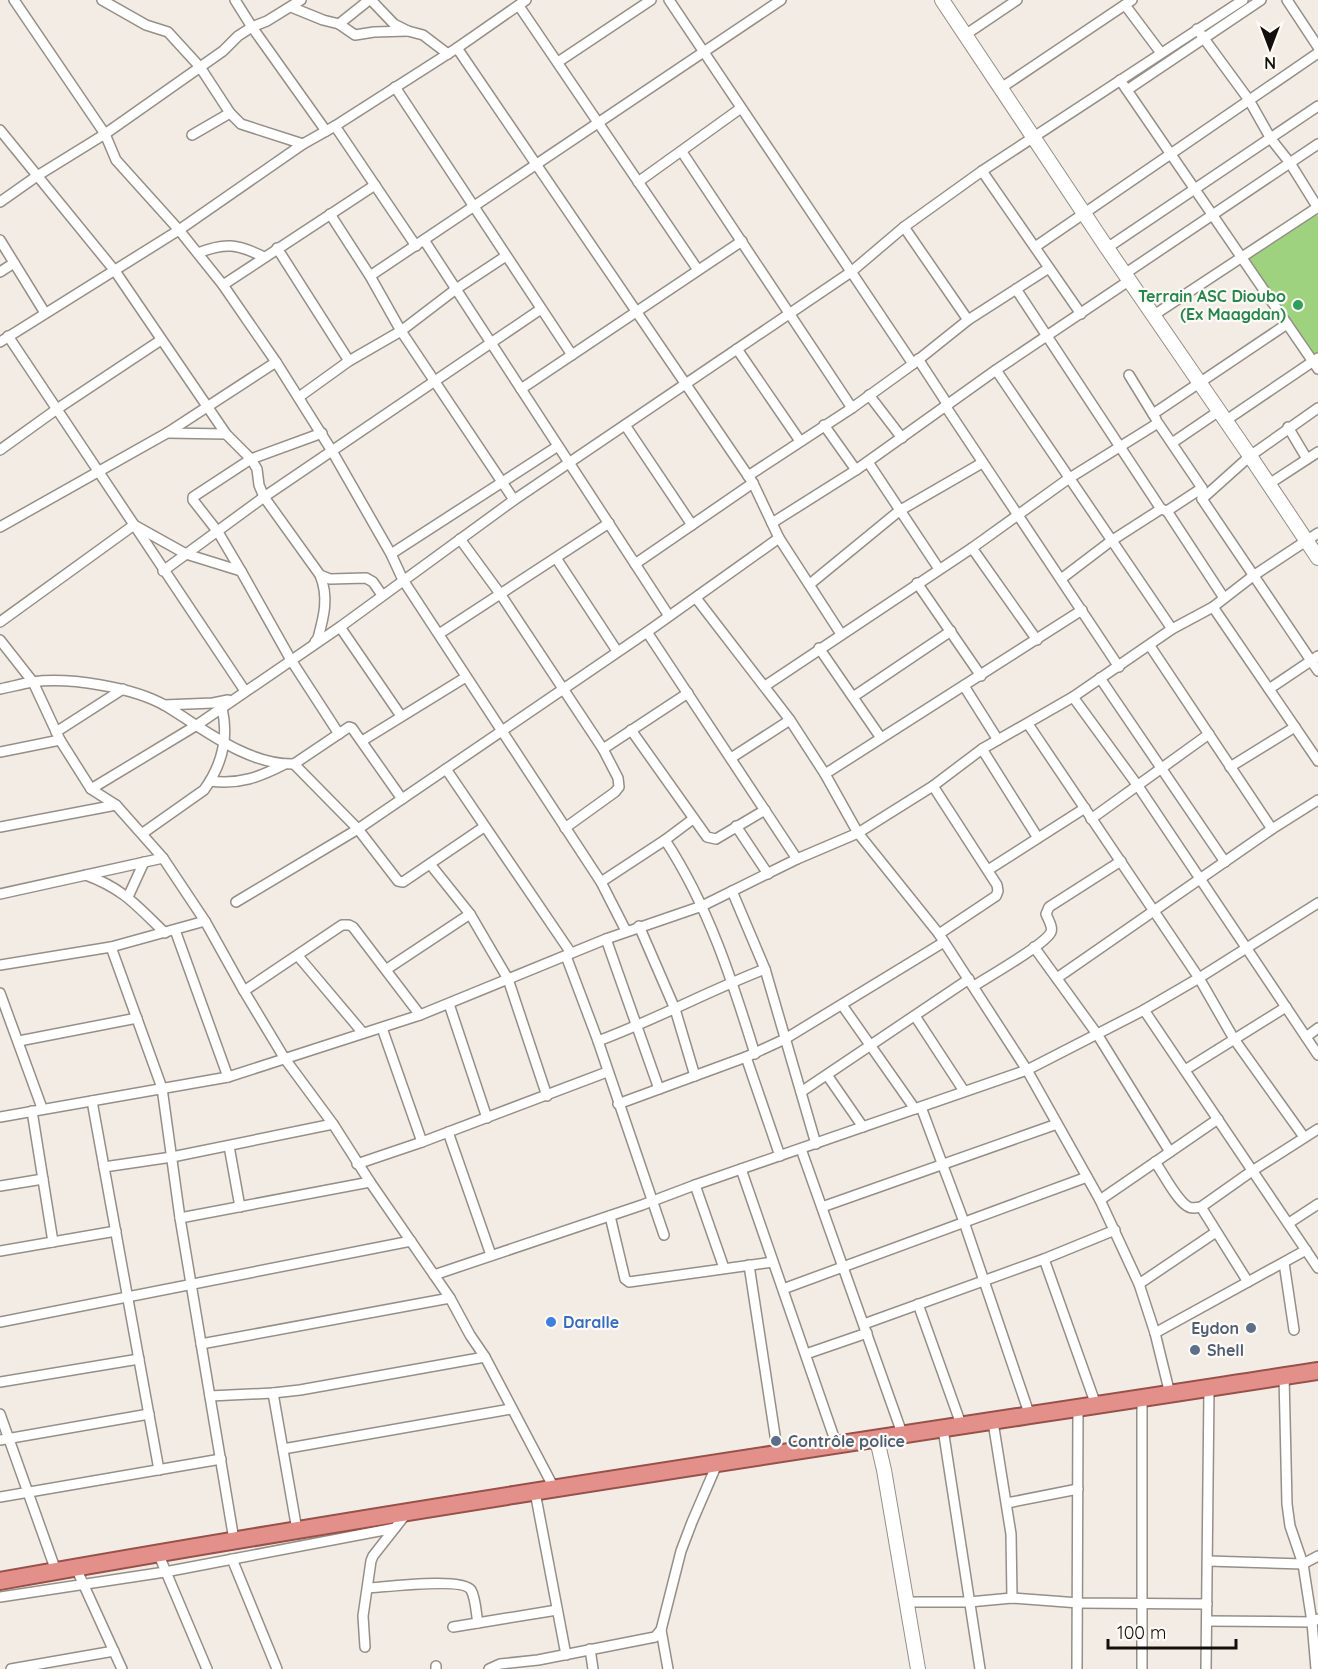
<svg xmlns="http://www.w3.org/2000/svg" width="1318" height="1669" viewBox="0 0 1318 1669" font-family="Quicksand,sans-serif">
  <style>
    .green { fill: #9ed27e }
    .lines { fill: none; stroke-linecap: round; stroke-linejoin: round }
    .minor-casing { stroke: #958f87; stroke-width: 12 }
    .secondary-casing { stroke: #958f87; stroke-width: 16 }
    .trunk-casing { stroke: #97514b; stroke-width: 20 }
    .minor { stroke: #fff; stroke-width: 9 }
    .secondary { stroke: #fff; stroke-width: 14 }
    .trunk { stroke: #e4908a; stroke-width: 16 }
    .leisure-dot { fill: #2e9e5b; stroke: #fefaf5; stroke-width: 2 }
    .shop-dot { fill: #3f7fe0; stroke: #fefaf5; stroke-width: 2 }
    .service-dot { fill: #5c6f8a; stroke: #fefaf5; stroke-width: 2 }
    .labels { text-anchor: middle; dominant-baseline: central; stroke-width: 4.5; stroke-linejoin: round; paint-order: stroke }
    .leisure-label { font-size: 16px; font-weight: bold; fill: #27864d; stroke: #fefaf5; text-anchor: end }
    .shop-label { font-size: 16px; font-weight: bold; fill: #366cbe; stroke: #fefaf5; text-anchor: start }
    .service-label { font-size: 16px; font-weight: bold; fill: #4e5e75; stroke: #fefaf5; text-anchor: start }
  </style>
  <rect width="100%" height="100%" fill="#f3ece4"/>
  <!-- green -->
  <path class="green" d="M1314,211L1318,216V354L1313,357L1245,257Z"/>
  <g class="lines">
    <defs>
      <g id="minor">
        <path d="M14,0L105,134L223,51L238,36L252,27L267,21L301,0"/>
        <path d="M102,0L146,25L168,32L200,67L230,113L241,124L303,144"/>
        <path d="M235,0L252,27L326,131"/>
        <path d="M371,0L394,24L408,31L423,35L448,54"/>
        <path d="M669,0L913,364"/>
        <path d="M1287,0L1318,47"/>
        <path d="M1125,5L1161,53"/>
        <path d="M519,6L698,270"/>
        <path d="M291,7L323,20L339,24L355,35L374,32L408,31"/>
        <path d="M339,24L369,0"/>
        <path d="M1197,29L1249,100L1271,139L1290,163L1318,208"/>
        <path d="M965,35L1017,0"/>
        <path d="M457,48L753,483L779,538L841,634"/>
        <path d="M558,62L651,0"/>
        <path d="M1120,80L1318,369"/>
        <path d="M395,87L572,355"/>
        <path d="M1001,88L1132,0"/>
        <path d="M1127,90L1261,0"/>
        <path d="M335,126L416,246"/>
        <path d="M0,130L115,271L226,434L251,459L257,469L259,485L264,497L320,575L330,579L366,578L373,582L382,595"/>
        <path d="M192,135L230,113"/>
        <path d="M682,152L852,408"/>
        <path d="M982,171L1081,314"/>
        <path d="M638,182L741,108"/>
        <path d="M0,202L37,176L105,134L116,160L179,230L223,285L276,362L332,451L391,554L403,580L601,882L626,931"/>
        <path d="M330,214L370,276L401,331L514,500"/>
        <path d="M904,227L968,320"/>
        <path d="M0,240L45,313"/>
        <path d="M424,240L669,616"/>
        <path d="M1035,247L1318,53"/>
        <path d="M277,248L349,361"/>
        <path d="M1107,248L1318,106"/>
        <path d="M198,253C225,242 238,244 264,257"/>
        <path d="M0,272L14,263"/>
        <path d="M1126,273L1318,144"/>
        <path d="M370,276L781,0"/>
        <path d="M223,285L375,185"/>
        <path d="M1016,289L1161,509"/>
        <path d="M1154,315L1318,207"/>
        <path d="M8,336L245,691"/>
        <path d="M0,342L179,230L303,144L335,126L457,48L526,0"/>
        <path d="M737,349L800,441"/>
        <path d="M918,359L948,405"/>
        <path d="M996,370L1172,629"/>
        <path d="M1129,375L1156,419"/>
        <path d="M521,389L742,241"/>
        <path d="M869,395L902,438"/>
        <path d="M299,397L349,361L401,331L456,289L506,256"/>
        <path d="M946,407L1119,667"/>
        <path d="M1153,414L1287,324"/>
        <path d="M1225,421L1318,358"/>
        <path d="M625,425L692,525"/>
        <path d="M824,425L856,470"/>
        <path d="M1288,427L1307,459"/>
        <path d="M167,433L226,434"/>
        <path d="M1172,443L1219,411"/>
        <path d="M0,450L57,409L161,340"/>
        <path d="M868,462L939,569"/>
        <path d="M748,476L852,408L913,364L968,320L1049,268"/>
        <path d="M1269,484L1318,452"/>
        <path d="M1202,499L1250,456L1318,408"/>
        <path d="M1167,511L1224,598"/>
        <path d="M772,523L856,470L996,370L1130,280"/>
        <path d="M0,527L167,433L276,362"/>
        <path d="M460,539L501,595L603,749L618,778L619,787L615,792L565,828"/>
        <path d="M972,548L1037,640"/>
        <path d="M391,554L558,446"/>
        <path d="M556,558L617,651"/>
        <path d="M635,564L753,483"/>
        <path d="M163,571L264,497L541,309"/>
        <path d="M241,571L218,532L193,500V497L251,459L322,433"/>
        <path d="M1061,579L1111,541L1161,509L1167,511L1202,488"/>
        <path d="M917,583L981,676"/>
        <path d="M810,584L899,511L982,463"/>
        <path d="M696,598L790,720L825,774L858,833L939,934L1027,1070L1100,1200L1139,1284L1155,1333L1170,1394"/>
        <path d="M1213,607L1318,761"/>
        <path d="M0,622L134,525L186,554L241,571L291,660L339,734"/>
        <path d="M340,627L401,716"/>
        <path d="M647,632L797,859"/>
        <path d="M439,634L609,523"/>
        <path d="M0,640L33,682L60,740L91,789L116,805L163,858L205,921L244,991L285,1059L333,1124L370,1182L450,1298L470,1335L485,1357L554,1488"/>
        <path d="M315,642L318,638C324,616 329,597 320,575"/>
        <path d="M1150,646L1272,829"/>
        <path d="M819,648L881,738"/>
        <path d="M1100,678L1225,862"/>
        <path d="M765,686L972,548L1068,479L1158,423L1202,488V499L1318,671"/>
        <path d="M964,686L998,740"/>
        <path d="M0,689C10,687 21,684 32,682C69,677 133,687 166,706C204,729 247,765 294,764L349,727L352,728L402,799"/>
        <path d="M1269,689L1318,656"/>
        <path d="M853,697L951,631"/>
        <path d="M1073,697L1138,786L1318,1055"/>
        <path d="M164,705L213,703L228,700"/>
        <path d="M1028,724L1199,978L1234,1039L1304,1137"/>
        <path d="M631,730L707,837L716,839L765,810"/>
        <path d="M56,732L123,689"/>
        <path d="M362,741L466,677"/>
        <path d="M603,749L688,693"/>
        <path d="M982,749L1038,838"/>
        <path d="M0,752L60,740"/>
        <path d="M731,758L790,720"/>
        <path d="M294,764L358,829L398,881L403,882L484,827"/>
        <path d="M1230,767L1295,727"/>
        <path d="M446,769L571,953"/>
        <path d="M825,774L1082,610"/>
        <path d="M210,781C239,785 260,777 285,764"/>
        <path d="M933,786L997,885L998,891L996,896L939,934"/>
        <path d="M91,789L197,725L340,627L514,500L851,272L904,227L982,171L1243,0"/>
        <path d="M693,819L665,840C708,905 732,980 755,1054"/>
        <path d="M1091,819L1209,734"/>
        <path d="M736,826L768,874"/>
        <path d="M0,827L116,805"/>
        <path d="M143,833L204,790C222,765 229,738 222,708"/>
        <path d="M430,864L470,914L508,979L547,1096"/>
        <path d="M988,870L1085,808"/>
        <path d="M86,875C124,889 137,906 165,933"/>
        <path d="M601,882L665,840"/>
        <path d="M732,891L765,969L816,1144"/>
        <path d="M0,894L163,858"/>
        <path d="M128,897L144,862"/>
        <path d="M236,902L358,829L647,632L779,538"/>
        <path d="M639,926L675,1009L695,1076"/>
        <path d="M175,930L228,1077"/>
        <path d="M606,939L659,1089"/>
        <path d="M111,947L162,1088L180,1218L234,1540"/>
        <path d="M1034,947L1097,1034L1170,1152"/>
        <path d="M298,956L363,1033"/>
        <path d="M566,956L598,1041L664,1235"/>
        <path d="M0,965L111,947L205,921"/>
        <path d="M387,969L470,914"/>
        <path d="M1057,978L1272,829L1318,800"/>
        <path d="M974,986C988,977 1046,944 1051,932C1053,927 1048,919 1046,914L1049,907L1121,861"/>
        <path d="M244,991L342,925H349L353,927L420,1015"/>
        <path d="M0,993L42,1108"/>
        <path d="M449,1004L487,1118"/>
        <path d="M842,1005L915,1109"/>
        <path d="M1144,1010L1318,1268"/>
        <path d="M915,1016L964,1091"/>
        <path d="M382,1028L422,1142"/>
        <path d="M1306,1037L1318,1028"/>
        <path d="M19,1041L137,1018"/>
        <path d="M598,1041C655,1020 708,991 765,969"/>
        <path d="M746,1057L780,1156"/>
        <path d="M1185,1070L1286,1007"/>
        <path d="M827,1075L863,1127"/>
        <path d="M801,1092L969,979"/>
        <path d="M92,1101L159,1470"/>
        <path d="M618,1104L746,1057L785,1039L944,942"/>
        <path d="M921,1107L964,1222L1030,1416"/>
        <path d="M32,1111L53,1242"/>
        <path d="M0,1117L228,1077L420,1015L606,939L702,906L797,859L858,833L933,786L982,749L1073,697L1172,629L1213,607L1253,576L1318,533"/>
        <path d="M448,1132L491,1255"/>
        <path d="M229,1146L240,1207"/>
        <path d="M801,1149L903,1436"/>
        <path d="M1155,1162C1163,1173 1176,1199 1187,1206C1191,1209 1196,1208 1201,1207L1252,1171L1318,1129"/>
        <path d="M357,1164L422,1142L607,1072"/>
        <path d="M104,1167L172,1157L333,1124"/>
        <path d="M741,1169L837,1446"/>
        <path d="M695,1185L724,1268"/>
        <path d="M0,1186L43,1179"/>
        <path d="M1100,1200L1218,1119"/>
        <path d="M822,1207L1057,1124"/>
        <path d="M1201,1207L1248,1282"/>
        <path d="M610,1216L625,1279L629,1282L773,1262"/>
        <path d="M180,1218L370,1182"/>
        <path d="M1289,1223L1318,1204"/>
        <path d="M0,1251L116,1231"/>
        <path d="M1044,1259L1096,1405"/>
        <path d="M1284,1263L1294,1330"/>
        <path d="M749,1265L778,1455"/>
        <path d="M434,1275L642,1205L695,1185L1027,1070L1144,1010L1199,978L1318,903"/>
        <path d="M1139,1284L1216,1232"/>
        <path d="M783,1289L1087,1177"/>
        <path d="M918,1304L962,1427"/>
        <path d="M0,1322L411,1241"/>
        <path d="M864,1324L1044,1259L1115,1230"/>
        <path d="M1155,1333L1306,1250"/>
        <path d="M201,1344L450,1298"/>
        <path d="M806,1354L867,1333"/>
        <path d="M1284,1376L1287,1504L1290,1526L1303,1564L1312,1622L1316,1669"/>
        <path d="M0,1382L139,1359"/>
        <path d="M273,1393L297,1530"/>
        <path d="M210,1396L273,1393L300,1390L485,1357"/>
        <path d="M1142,1399V1669"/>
        <path d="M0,1414L56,1571"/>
        <path d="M993,1422L1011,1534L1012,1598"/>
        <path d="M943,1429L980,1669"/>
        <path d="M0,1440L149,1414"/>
        <path d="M283,1449L511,1409"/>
        <path d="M535,1492L566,1655"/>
        <path d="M0,1497L221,1459"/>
        <path d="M1007,1503L1078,1489"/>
        <path d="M158,1553L207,1669"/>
        <path d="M232,1559L277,1669"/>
        <path d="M1208,1561L1303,1564L1318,1556"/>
        <path d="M76,1568L122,1669"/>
        <path d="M368,1588C385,1587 463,1577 471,1590C476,1599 476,1614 478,1623"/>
        <path d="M0,1597L165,1572L395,1528L406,1514"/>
        <path d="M906,1602H969L1012,1598L1079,1603L1207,1604"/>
        <path d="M1207,1621L1312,1622L1318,1619"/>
        <path d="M453,1627L557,1610"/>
        <path d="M661,1630L668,1669"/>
        <path d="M365,1647L363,1616L371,1561L373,1556L395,1528"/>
        <path d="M590,1649L593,1669"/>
        <path d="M436,1666V1669"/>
        <path d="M11,1669L114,1651"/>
        <path d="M489,1669L500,1664L538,1660L655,1637L661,1630L681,1551L692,1522L717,1464"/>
        <path d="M1077,1669L1078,1409"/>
        <path d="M1206,1669L1209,1388"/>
      </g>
      <g id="secondary">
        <path d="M942,0L1107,248L1250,456L1318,558"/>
        <path d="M877,1440L884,1470L918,1669"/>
      </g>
      <path id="trunk" d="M0,1581C438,1503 878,1439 1318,1371"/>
    </defs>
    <!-- minor casing -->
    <use href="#minor" class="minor-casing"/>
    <!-- secondary casing -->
    <use href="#secondary" class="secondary-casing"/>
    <!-- trunk casing -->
    <use href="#trunk" class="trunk-casing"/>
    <!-- minor -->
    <use href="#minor" class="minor"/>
    <!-- secondary -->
    <use href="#secondary" class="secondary"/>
    <!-- trunk -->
    <use href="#trunk" class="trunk"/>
  </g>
  <!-- markers -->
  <circle class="leisure-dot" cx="1298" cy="305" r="6"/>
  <circle class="shop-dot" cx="551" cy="1322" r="6"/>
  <g class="service-dot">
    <circle cx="1251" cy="1328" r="6"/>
    <circle cx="1195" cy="1350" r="6"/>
    <circle cx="776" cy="1441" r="6"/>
  </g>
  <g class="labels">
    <!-- leisure labels -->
    <g class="leisure-label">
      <text x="1286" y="296">Terrain ASC Dioubo<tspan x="1286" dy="18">(Ex Maagdan)</tspan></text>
    </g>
    <!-- shop labels -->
    <g class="shop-label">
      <text x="563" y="1322">Daralle</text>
    </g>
    <!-- service labels -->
    <g class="service-label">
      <text x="1239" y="1328" text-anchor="end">Eydon</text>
      <text x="1207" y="1350">Shell</text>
      <text x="788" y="1441">Contrôle police</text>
    </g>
  </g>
  <!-- north arrow -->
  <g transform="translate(1270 48) rotate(180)" stroke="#fefaf5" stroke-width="4.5" paint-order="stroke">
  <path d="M0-4.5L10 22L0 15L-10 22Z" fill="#120f0c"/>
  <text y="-9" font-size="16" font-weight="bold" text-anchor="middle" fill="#120f0c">N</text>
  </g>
  <!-- scale -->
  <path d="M1108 1639v9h128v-9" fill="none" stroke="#120f0c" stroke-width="3"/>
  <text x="1117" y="1639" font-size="18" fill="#120f0c" stroke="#fefaf5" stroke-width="4.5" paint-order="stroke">100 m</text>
</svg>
